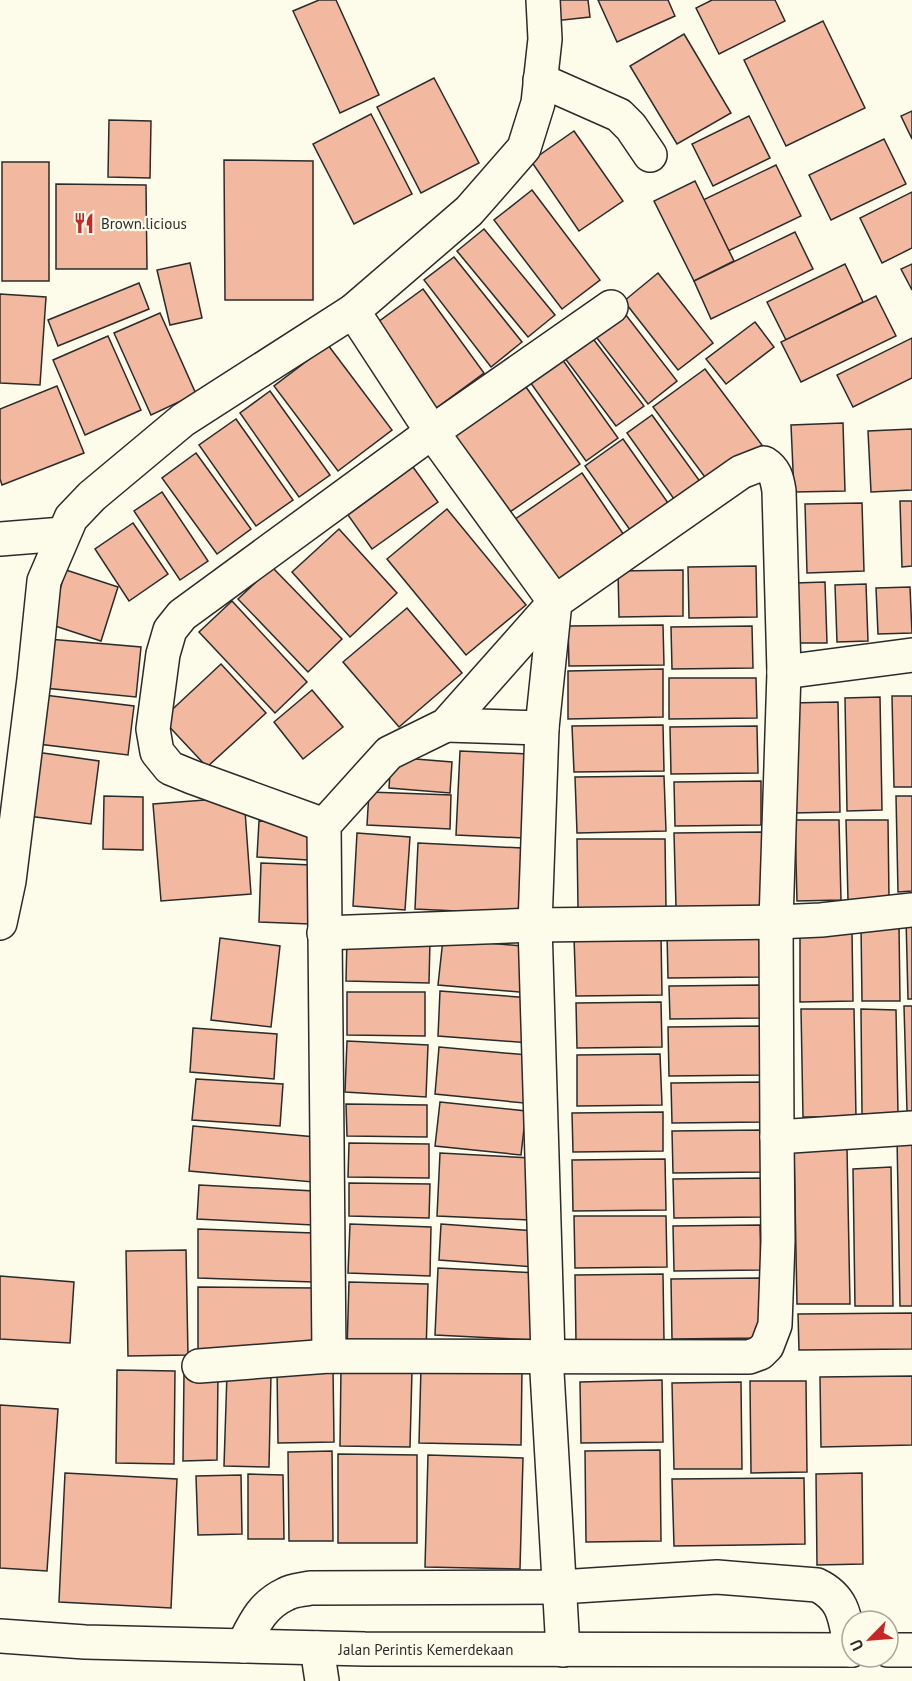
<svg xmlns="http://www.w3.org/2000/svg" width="912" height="1681" viewBox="0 0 912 1681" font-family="'PT Sans',sans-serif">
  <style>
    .building { fill: #f2b8a0; stroke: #2b2b2b; stroke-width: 1.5 }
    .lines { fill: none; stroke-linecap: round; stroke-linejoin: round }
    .street-casing { stroke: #2b2b2b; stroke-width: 36 }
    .primary-casing { stroke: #2b2b2b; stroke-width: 36 }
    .street { stroke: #fdfbea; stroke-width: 33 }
    .primary { stroke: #fdfbea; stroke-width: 33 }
    .labels { text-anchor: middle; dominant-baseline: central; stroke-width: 4.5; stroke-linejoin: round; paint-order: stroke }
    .poi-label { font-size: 15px; fill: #2b2b2b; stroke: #fdfbea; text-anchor: start }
    .street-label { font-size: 15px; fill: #2b2b2b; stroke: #fdfbea }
  </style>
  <rect width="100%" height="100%" fill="#fdfbea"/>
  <!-- building -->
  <g class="building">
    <path d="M319,0H336L379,95L340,113L293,11Z"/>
    <path d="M551,0H588L590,17L554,21Z"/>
    <path d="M598,0H668L675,16L617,42Z"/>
    <path d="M712,0H775L785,21L719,54L696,8Z"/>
    <path d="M823,21L865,108L786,146L744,60Z"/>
    <path d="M684,34L731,113L677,144L630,66Z"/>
    <path d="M434,78L479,163L421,193L377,107Z"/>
    <path d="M912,111V139L901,116Z"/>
    <path d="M371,114L412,194L354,224L313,144Z"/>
    <path d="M749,116L770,158L713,186L692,144Z"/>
    <path d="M109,120L151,121L150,178L108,177Z"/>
    <path d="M574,131L623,201L579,231L531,161Z"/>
    <path d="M884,139L906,184L831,220L809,175Z"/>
    <path d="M224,160L313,161V300H225Z"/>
    <rect x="2" y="162" width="47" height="119"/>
    <path d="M776,165L801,216L728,251L703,200Z"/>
    <path d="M695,181L734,261L694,281L654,201Z"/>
    <path d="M56,184L146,185L147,269H56Z"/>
    <path d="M532,190L600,280L562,309L494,220Z"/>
    <path d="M912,192V248L882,263L860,218Z"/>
    <path d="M484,229L555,315L528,337L457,251Z"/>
    <path d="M795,232L813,269L711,319L694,281Z"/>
    <path d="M454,257L522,342L491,367L424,280Z"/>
    <path d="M190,263L202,318L170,325L157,270Z"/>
    <path d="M845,264L863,302L786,340L767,302Z"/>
    <path d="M912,264V290L901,269Z"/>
    <path d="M658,273L713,343L678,370L624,301Z"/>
    <path d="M139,283L149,309L58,346L48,320Z"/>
    <path d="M423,289L484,373L435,409L374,325Z"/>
    <path d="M0,294L46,297L40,385L0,383Z"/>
    <path d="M876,296L896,336L801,382L781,342Z"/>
    <path d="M622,310L677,381L648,404L593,333Z"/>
    <path d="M160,313L196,394L151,415L114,333Z"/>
    <path d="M755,322L774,347L726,384L706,359Z"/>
    <path d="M108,336L141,410L85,435L53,360Z"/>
    <path d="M591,336L644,406L616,426L564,357Z"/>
    <path d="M912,338V378L853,407L837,375Z"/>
    <path d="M328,345L392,430L338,471L274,386Z"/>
    <path d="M562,359L618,438L586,461L530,382Z"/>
    <path d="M705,369L762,445L710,484L653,407Z"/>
    <path d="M57,386L84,453L2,485L0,479V409Z"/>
    <path d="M526,387L580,464L504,516L451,439Z"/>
    <path d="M270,391L330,475L299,497L240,413Z"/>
    <path d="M652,415L704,487L679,506L627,433Z"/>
    <path d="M236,419L293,500L256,526L199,445Z"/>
    <path d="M843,423L845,491L794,492L791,425Z"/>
    <path d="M912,429V490L871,492L868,431Z"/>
    <path d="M623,439L673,510L635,537L585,466Z"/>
    <path d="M196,453L251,529L217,554L162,478Z"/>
    <path d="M413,467L438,502L372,549L348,515Z"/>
    <path d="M582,473L628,541L557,590L511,522Z"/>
    <path d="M162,492L208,561L180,580L134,511Z"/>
    <path d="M900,501H912V566L902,567Z"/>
    <path d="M862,503L864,571L807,573L805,504Z"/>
    <path d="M447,509L526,605L466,655L387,559Z"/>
    <path d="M133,523L168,574L129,601L95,549Z"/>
    <path d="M339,529L397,593L350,637L292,572Z"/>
    <path d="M756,566L757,617L689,618L688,567Z"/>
    <path d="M272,567L342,639L308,672L238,599Z"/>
    <path d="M66,570L118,587L101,641L49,624Z"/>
    <path d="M683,570V616L619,617L618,571Z"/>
    <path d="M825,582L827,643H796L795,583Z"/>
    <path d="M866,584L868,641L837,642L835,585Z"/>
    <path d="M910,587L912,633L878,634L876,588Z"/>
    <path d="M232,601L307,682L275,713L199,632Z"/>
    <path d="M407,608L462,673L399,727L343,662Z"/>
    <path d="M663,625L664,665L569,666L568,626Z"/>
    <path d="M752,626L753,668L672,669L671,627Z"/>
    <path d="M48,639L141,647L136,697L44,688Z"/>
    <path d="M221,664L266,713L207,767L162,719Z"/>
    <path d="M663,669V717L568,719V671Z"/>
    <path d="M669,678H756L757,718L669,719Z"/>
    <path d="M312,690L343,727L303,759L274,722Z"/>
    <path d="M44,695L134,706L128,755L38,744Z"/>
    <path d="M892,696H912V787H894Z"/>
    <path d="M880,697L882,810L847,811L845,698Z"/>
    <path d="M838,702L840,812L792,813L790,703Z"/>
    <path d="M663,725L664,771L574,772L572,726Z"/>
    <path d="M757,726L758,773L671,774L670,727Z"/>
    <path d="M460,751L528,754L524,838L456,835Z"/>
    <path d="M36,752L99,761L91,824L28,816Z"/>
    <path d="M391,757L452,762L450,793L389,788Z"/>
    <path d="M664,776L666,831L577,833L575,777Z"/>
    <path d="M761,781V825L675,826L674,782Z"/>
    <path d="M369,792L451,795L450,829L367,825Z"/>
    <path d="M104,796L143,797V850L103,849Z"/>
    <path d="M896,796H912V891L898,892Z"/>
    <path d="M244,797L251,894L161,901L153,804Z"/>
    <path d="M795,820H839L841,900L797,901Z"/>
    <path d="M846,820H888L889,899L848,900Z"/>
    <path d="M259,821L310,824L308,860L257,857Z"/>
    <path d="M762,832L763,906L676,907L674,833Z"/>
    <path d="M357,833L410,837L405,910L353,906Z"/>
    <path d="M577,839H665L666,907L578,908Z"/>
    <path d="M418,843L522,848L519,914L415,909Z"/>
    <path d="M261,863L312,865L310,924L259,922Z"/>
    <path d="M906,918H912V999H908Z"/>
    <path d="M861,925H899L900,1001H862Z"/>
    <path d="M852,931L853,1001L800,1002V932Z"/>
    <path d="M761,932L762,977L668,978L667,933Z"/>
    <path d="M661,936L662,995L576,996L574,937Z"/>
    <path d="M347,937L430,940L429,983L346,981Z"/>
    <path d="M220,938L280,946L271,1027L211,1020Z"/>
    <path d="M443,939L534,947L530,993L438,985Z"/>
    <path d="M760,985V1018L670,1019L669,986Z"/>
    <path d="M440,991L532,998L530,1043L438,1036Z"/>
    <path d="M347,992H425V1036L347,1035Z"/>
    <path d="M661,1002L662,1047L577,1048L576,1003Z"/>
    <path d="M904,1006H912V1111H907Z"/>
    <path d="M801,1009H854L856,1117H803Z"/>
    <path d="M861,1009L896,1010L898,1113L862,1114Z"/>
    <path d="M762,1026L763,1075L669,1076L668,1027Z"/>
    <path d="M193,1028L277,1034L274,1079L190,1072Z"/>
    <path d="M347,1041L428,1045L426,1097L345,1092Z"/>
    <path d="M439,1047L528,1055L524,1103L435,1094Z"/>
    <path d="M660,1054L662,1105L577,1106V1055Z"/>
    <path d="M196,1079L283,1084L280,1126L192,1120Z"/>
    <path d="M764,1082V1122L672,1123L671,1083Z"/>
    <path d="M440,1102L526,1111L521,1155L435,1146Z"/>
    <path d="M346,1104L427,1105V1137L347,1136Z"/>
    <path d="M663,1112V1151L573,1152L572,1113Z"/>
    <path d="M193,1126L316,1137L313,1182L189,1171Z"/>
    <path d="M763,1130L764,1172L673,1173L672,1131Z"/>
    <path d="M897,1137H912V1306H900Z"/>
    <path d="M349,1143L429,1144V1178L348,1177Z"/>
    <path d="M847,1148L850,1304H797L794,1149Z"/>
    <path d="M440,1153L531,1158L529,1220L437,1216Z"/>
    <path d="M665,1159L666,1210L573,1211L572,1160Z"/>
    <path d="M891,1167L893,1306H855L853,1169Z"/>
    <path d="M761,1178L763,1217L674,1218L673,1179Z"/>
    <path d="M349,1183L430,1184L429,1218L349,1216Z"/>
    <path d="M199,1185L314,1191L313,1225L197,1219Z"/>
    <path d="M574,1216H666L667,1267L575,1268Z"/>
    <path d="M350,1224L431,1227L430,1276L348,1273Z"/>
    <path d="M441,1224L537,1231L534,1267L439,1260Z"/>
    <path d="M760,1225L761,1270L674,1271L673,1226Z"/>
    <path d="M198,1229L314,1233L313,1282L198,1278Z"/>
    <path d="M186,1250L188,1355L128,1356L126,1251Z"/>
    <path d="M438,1268L538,1273L535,1340L435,1335Z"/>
    <path d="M663,1274L664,1341L576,1342L575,1275Z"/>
    <path d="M0,1276L74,1282L70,1343L0,1339Z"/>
    <path d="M761,1278V1338L672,1339L671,1279Z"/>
    <path d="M349,1282L428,1284L426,1353L347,1349Z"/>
    <path d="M198,1287L315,1288L314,1351H198Z"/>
    <path d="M912,1313V1349L799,1350L798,1314Z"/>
    <path d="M421,1367L522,1370L521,1445L419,1443Z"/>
    <path d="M277,1368H333L334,1442L278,1443Z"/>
    <path d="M341,1368L412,1370L410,1447L340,1446Z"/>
    <path d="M117,1370L175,1371L174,1464L116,1463Z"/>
    <path d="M184,1373L218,1374L217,1460L183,1461Z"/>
    <path d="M227,1373L271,1374L269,1467L224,1466Z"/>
    <path d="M912,1376V1445L821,1447L820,1377Z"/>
    <path d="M662,1380L663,1442L581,1443L580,1382Z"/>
    <path d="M750,1381H806L807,1472L751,1473Z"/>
    <path d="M741,1382L742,1469H674L672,1383Z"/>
    <path d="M0,1405L58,1409L47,1571L0,1568Z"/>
    <path d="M660,1450L661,1541L586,1542L585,1451Z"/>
    <path d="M332,1451L333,1541H289L288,1452Z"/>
    <path d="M338,1454L417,1455V1543H338Z"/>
    <path d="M428,1455L523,1458L520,1569L425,1567Z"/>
    <path d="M65,1473L177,1479L171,1608L59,1602Z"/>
    <path d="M862,1473L863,1564L817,1565L816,1474Z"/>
    <path d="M248,1474L283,1475L284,1539H248Z"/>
    <path d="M241,1475L242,1534L198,1535L196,1476Z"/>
    <path d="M804,1478L805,1544L674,1546L672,1479Z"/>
  </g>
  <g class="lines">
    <defs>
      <g id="street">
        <path d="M540,80L619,115L631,127L650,155"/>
        <path d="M353,311L432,432L555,602L542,728L535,925L548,1356L547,1372L563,1650"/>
        <path d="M0,539L63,534"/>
        <path d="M784,672L912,655"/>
        <path d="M446,725L542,728"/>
        <path d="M324,825L192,777L170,768L157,752L153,729L163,654L170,630L182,615L432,432L611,307"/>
        <path d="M0,923L9,881L34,679L44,581L71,518L92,496L183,420L353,311L469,211L524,148L538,103L545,39L543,0"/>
        <path d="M324,933L535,925L776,922L821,920L912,910"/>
        <path d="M329,1356L324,825L389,753L446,725L555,602L741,472L764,463C775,470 777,478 779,491L784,672L776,922L777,1137"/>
        <path d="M199,1366L329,1356L749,1357L760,1353L767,1346L775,1325L778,1241L777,1137L912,1128"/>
        <path d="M243,1646C254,1624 262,1605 286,1594C293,1590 302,1590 310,1588L560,1587L717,1577L817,1585C846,1599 845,1621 851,1650"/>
        <path d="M317,1648L322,1681"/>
      </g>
      <g id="primary">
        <path d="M0,1636L85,1642L365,1649L852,1650"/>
        <path d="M888,1650H912"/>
      </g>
    </defs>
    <!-- street casing -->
    <use href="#street" class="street-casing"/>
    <!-- primary casing -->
    <use href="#primary" class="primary-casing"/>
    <!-- street -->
    <use href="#street" class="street"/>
    <!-- primary -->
    <use href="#primary" class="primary"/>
  </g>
  <!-- icons -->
  <defs>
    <symbol id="restaurant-bare" viewBox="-9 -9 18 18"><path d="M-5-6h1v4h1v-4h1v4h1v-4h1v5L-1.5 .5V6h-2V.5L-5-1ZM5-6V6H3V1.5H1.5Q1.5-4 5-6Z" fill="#c62828" stroke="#fdfbea" stroke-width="2.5" paint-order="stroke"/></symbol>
  </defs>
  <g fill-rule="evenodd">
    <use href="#restaurant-bare" x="69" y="208" width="30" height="30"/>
  </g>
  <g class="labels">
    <!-- poi labels -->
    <g class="poi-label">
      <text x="101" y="223">Brown.licious</text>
    </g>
    <!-- street labels -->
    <g class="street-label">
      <text x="426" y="1649">Jalan Perintis Kemerdekaan</text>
    </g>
  </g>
  <!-- north arrow -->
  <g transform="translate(870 1639) rotate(245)"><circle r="28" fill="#fdfbea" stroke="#a9a89e" stroke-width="1.5"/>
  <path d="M0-4.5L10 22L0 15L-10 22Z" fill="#c62828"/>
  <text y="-9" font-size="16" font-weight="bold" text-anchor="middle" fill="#2b2b2b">U</text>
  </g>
</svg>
